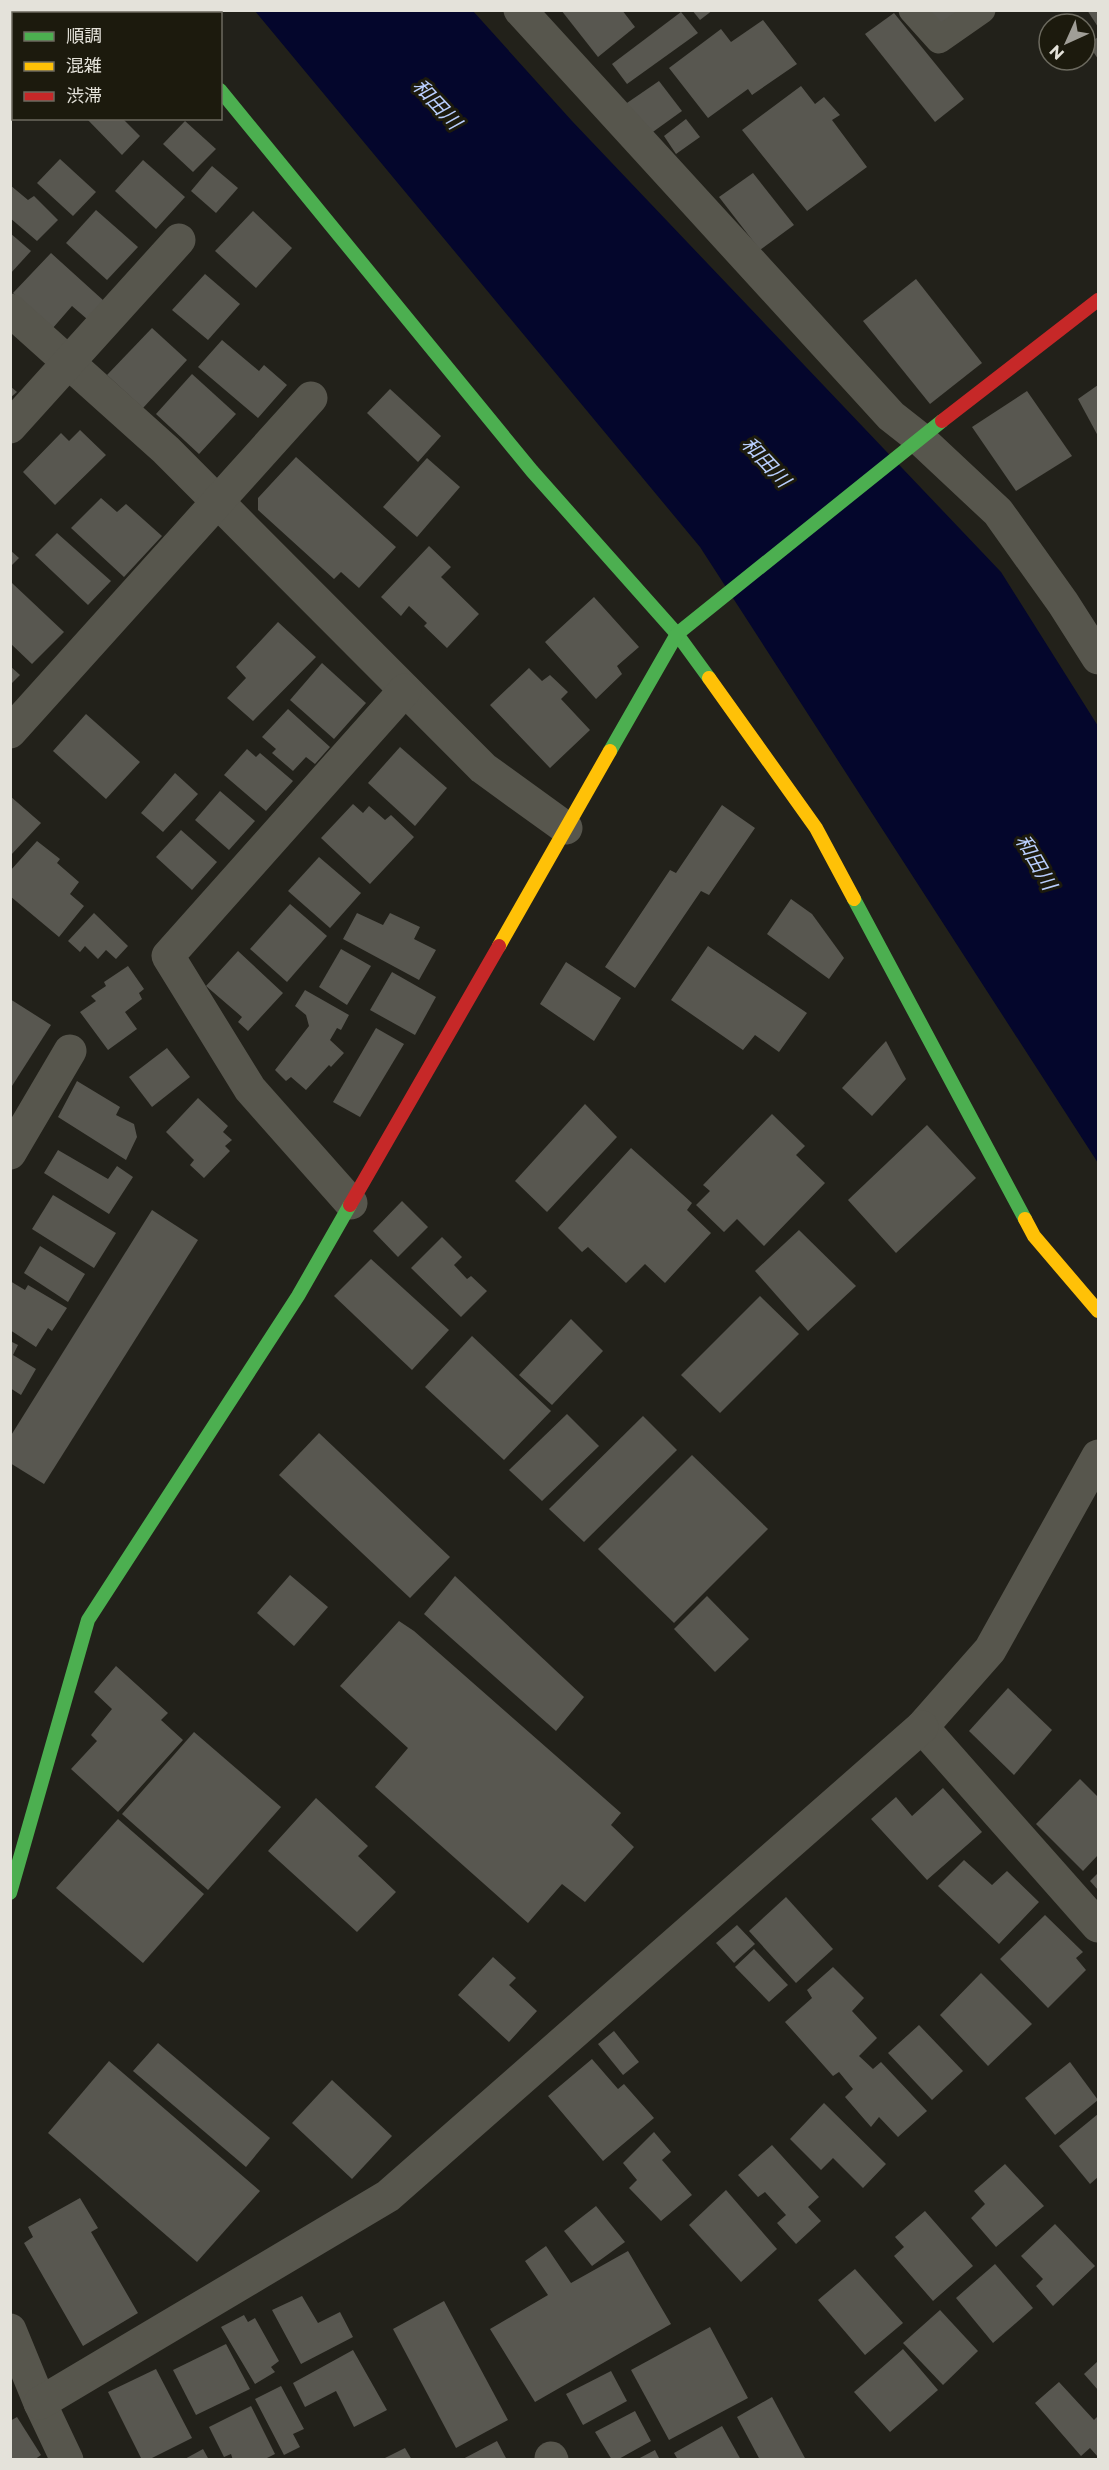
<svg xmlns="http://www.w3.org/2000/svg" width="1109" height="2470" viewBox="0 0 1109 2470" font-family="Montserrat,'Noto Sans JP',sans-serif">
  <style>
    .water { fill: #04062c }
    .building { fill: #585750 }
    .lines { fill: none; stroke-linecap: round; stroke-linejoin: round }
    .lane { stroke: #57564d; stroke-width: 27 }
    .street { stroke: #57564d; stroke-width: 33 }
    .fast { stroke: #4caf50; stroke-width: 14 }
    .slow { stroke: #ffc107; stroke-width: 14 }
    .jam { stroke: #c62828; stroke-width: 14 }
    .labels { text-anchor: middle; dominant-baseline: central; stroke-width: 6; stroke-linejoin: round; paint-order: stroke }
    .water-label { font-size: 20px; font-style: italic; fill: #b9cefd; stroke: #1c1a0d }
  </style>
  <rect width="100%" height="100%" fill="#22211a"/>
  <!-- water -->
  <path class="water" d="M255,11H473L572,121L1001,572L1098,726V1163L700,547Z"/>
  <!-- building -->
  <g class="building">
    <path d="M10,10H49L47,14H14Z"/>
    <path d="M57,10H91L94,14H55Z"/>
    <path d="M561,10H622L635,27L598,57Z"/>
    <path d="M692,10H713L700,20Z"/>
    <path d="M927,10H962L942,27Z"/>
    <path d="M1087,10H1098V27Z"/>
    <path d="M681,12L698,33L627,84L612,64Z"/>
    <path d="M894,13L964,99L935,122L865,34Z"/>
    <path d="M763,20L797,64L752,95L748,89L708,118L669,68L721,29L731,42Z"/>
    <path d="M1098,37V59L1088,44Z"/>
    <path d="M659,81L682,111L650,134L624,105Z"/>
    <path d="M801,86L815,104L824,97L840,115L832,120L867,167L807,211L742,130Z"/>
    <path d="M86,118H122L140,136L122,155Z"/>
    <path d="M686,119L700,137L676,154L664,136Z"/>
    <path d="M185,121L216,149L193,172L163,144Z"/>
    <path d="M60,159L96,192L73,216L37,183Z"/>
    <path d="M143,160L185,197L156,229L115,191Z"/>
    <path d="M212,166L238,188L216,213L191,191Z"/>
    <path d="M753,173L794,225L760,250L719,197Z"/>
    <path d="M10,185L28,200L34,196L58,220L37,241L10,218Z"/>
    <path d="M96,210L138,247L107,280L66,243Z"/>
    <path d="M253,211L292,248L256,288L215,251Z"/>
    <path d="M10,233L31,251L10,274Z"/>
    <path d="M51,253L104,301L87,319L72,306L52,329L13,293Z"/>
    <path d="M205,274L240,304L208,340L172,310Z"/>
    <path d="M916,279L982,363L930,404L863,321Z"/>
    <path d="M152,328L187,360L143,408L107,375Z"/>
    <path d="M222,340L259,371L264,365L287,385L258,418L198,367Z"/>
    <path d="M192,374L236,414L199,454L156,414Z"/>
    <path d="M1098,385V436L1078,399Z"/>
    <path d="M10,386L17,392L10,398Z"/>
    <path d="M390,389L441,436L418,462L367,413Z"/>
    <path d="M1027,391L1072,456L1016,491L972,427Z"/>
    <path d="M80,430L106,455L55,505L23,472L61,433L69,441Z"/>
    <path d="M296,457L396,547L359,588L341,572L334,579L258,510V498Z"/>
    <path d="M427,458L460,487L417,537L383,507Z"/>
    <path d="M101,498L117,512L126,504L162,536L124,577L71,528Z"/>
    <path d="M57,533L111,581L88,605L35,555Z"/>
    <path d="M429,546L451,567L441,577L479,614L447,648L424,626L427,623L409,606L401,616L381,597Z"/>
    <path d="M10,550L19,558L10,567Z"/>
    <path d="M12,583L64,632L32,664L10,643Z"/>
    <path d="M594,597L639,647L617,666L622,674L596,699L545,642Z"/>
    <path d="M278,622L316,657L253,721L227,698L246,678L236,667Z"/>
    <path d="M322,663L366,703L334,739L290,700Z"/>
    <path d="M10,666L20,675L10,685Z"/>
    <path d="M529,668L542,681L550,675L568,692L561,699L590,730L550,768L490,705Z"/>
    <path d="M288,709L330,747L315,764L306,757L293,771L272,753L276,749L262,737Z"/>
    <path d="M86,714L140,762L106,799L53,751Z"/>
    <path d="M400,747L447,788L415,826L368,783Z"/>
    <path d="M247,749L256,757L260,753L293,781L266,811L224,775Z"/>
    <path d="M175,773L198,794L163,832L141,813Z"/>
    <path d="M220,791L255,821L229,850L195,820Z"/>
    <path d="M10,796L41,823L10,856Z"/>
    <path d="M353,804L363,813L369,806L385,820L391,815L414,837L370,884L321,838Z"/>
    <path d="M722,805L755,828L709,895L701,891L635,988L605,967L670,870L676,873Z"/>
    <path d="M181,830L217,862L192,890L156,857Z"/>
    <path d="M37,841L60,859L57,863L79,882L70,894L84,906L59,937L10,896V871Z"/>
    <path d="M319,857L361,893L330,928L288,891Z"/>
    <path d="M791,899L812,914L844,958L829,979L767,934Z"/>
    <path d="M290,904L327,936L287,982L250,949Z"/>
    <path d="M94,913L128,946L116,959L106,950L98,959L85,946L80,952L68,941Z"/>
    <path d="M357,913L383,925L390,913L420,927L414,939L436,950L419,980L343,939Z"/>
    <path d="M708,946L807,1013L779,1052L755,1035L743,1050L671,1000Z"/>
    <path d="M341,949L371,966L347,1005L319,987Z"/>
    <path d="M238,951L283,993L248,1031L238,1022L242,1017L206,986Z"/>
    <path d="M566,962L621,998L594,1041L540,1004Z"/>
    <path d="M128,966L144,989L139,993L142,999L125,1012L137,1029L108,1050L80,1012L96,1001L91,996L106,986L104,982Z"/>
    <path d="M392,972L436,997L415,1035L370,1010Z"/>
    <path d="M305,990L349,1015L341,1030L337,1028L330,1040L344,1053L331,1067L329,1065L306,1090L291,1077L286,1081L275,1070L309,1026L306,1015L295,1006Z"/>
    <path d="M10,999L51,1025L12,1086L10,1085Z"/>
    <path d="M376,1028L404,1044L360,1117L333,1102Z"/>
    <path d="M886,1041L906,1079L872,1116L842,1088Z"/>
    <path d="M167,1048L190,1077L152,1107L129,1077Z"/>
    <path d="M77,1081L120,1107L116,1115L134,1124L137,1137L126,1160L58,1117Z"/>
    <path d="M198,1098L228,1126L223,1132L232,1140L225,1146L230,1151L204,1178L190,1165L194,1160L166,1132Z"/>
    <path d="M585,1104L617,1137L547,1212L515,1181Z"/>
    <path d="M772,1114L805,1146L796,1155L825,1183L764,1246L737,1219L724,1232L696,1205L710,1191L703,1185Z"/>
    <path d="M927,1125L976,1178L896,1253L848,1200Z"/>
    <path d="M631,1148L692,1203L687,1210L711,1233L665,1283L645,1264L626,1283L588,1247L582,1252L558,1228Z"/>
    <path d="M58,1150L108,1179L117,1166L133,1177L109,1214L44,1173Z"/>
    <path d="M53,1195L116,1233L94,1268L32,1229Z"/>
    <path d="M402,1201L428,1227L398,1257L373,1231Z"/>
    <path d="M152,1210L198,1240L44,1484L10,1463V1437Z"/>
    <path d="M799,1230L856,1286L808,1331L755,1271Z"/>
    <path d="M442,1237L462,1257L454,1265L467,1279L471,1276L487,1291L461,1317L411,1268Z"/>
    <path d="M40,1246L85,1274L68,1302L24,1273Z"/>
    <path d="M371,1259L449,1330L412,1370L334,1296Z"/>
    <path d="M10,1281L25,1290L28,1285L67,1308L52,1331L48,1328L36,1347L10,1330Z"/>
    <path d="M760,1296L799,1334L720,1413L681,1375Z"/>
    <path d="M571,1319L603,1351L552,1405L519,1375Z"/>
    <path d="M472,1336L551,1411L504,1460L425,1387Z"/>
    <path d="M10,1341L18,1345L13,1355L36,1369L21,1395L10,1388Z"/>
    <path d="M567,1414L599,1446L542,1501L509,1470Z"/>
    <path d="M643,1416L677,1450L584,1542L549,1509Z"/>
    <path d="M319,1433L450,1557L410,1598L279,1475Z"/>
    <path d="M692,1455L768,1529L674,1623L598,1549Z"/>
    <path d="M290,1575L328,1607L294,1646L257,1613Z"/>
    <path d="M455,1576L584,1697L556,1731L424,1614Z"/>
    <path d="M707,1596L749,1639L715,1672L674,1629Z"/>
    <path d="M399,1621L414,1631L621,1813L611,1825L634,1847L585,1902L562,1884L528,1923L375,1787L408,1748L340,1686Z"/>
    <path d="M116,1666L168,1713L161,1720L183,1740L118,1812L71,1769L97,1741L91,1735L112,1709L94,1692Z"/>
    <path d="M1008,1688L1052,1730L1014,1775L969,1731Z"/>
    <path d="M194,1732L281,1807L208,1890L122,1814Z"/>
    <path d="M1080,1779L1098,1797V1855L1083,1871L1036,1824Z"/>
    <path d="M943,1788L982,1832L927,1880L871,1819L896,1797L912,1816Z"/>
    <path d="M316,1798L368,1846L358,1856L396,1892L357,1932L268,1851Z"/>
    <path d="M118,1819L204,1894L143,1963L56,1888Z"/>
    <path d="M964,1860L992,1885L1007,1871L1039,1902L999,1944L938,1886Z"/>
    <path d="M1098,1873V1890L1090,1881Z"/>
    <path d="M786,1897L833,1949L796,1983L749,1931Z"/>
    <path d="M1045,1915L1083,1952L1076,1958L1086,1970L1048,2008L1000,1959Z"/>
    <path d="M737,1925L755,1944L734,1963L716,1943Z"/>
    <path d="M754,1949L788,1985L769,2002L735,1967Z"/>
    <path d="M493,1957L516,1978L509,1985L537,2011L509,2042L458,1995Z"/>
    <path d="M833,1967L864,1998L852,2011L877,2038L859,2056L873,2069L881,2062L927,2111L898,2137L879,2117L871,2127L845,2097L853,2089L839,2072L833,2076L785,2022L812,1998L807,1990Z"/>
    <path d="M981,1973L1032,2024L988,2066L940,2015Z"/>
    <path d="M919,2025L963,2071L932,2100L888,2053Z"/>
    <path d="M614,2031L639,2062L623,2075L598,2044Z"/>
    <path d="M158,2043L270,2138L246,2167L133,2071Z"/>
    <path d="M592,2059L618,2089L624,2084L654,2118L603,2161L548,2096Z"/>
    <path d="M109,2061L260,2191L197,2262L48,2133Z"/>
    <path d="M1070,2062L1098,2100L1055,2135L1025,2098Z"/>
    <path d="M332,2080L392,2136L352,2179L292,2123Z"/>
    <path d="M824,2103L886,2164L863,2188L833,2158L821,2170L790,2139Z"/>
    <path d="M1098,2114V2177L1090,2184L1059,2146Z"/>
    <path d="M654,2132L671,2152L662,2160L692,2195L661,2221L629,2188L637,2180L623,2163Z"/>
    <path d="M772,2145L819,2197L808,2207L821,2221L796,2244L777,2223L786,2215L765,2192L758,2197L738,2175Z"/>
    <path d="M1005,2164L1044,2206L996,2247L971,2218L985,2204L974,2191Z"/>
    <path d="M726,2190L777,2249L741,2282L689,2225Z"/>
    <path d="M80,2198L98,2228L91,2232L138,2313L83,2346L24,2243L33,2237L28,2227Z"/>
    <path d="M596,2206L625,2242L592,2266L564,2231Z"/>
    <path d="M925,2211L973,2266L933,2301L894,2256L904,2247L895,2237Z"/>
    <path d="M1055,2224L1095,2266L1053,2306L1036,2286L1043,2279L1021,2256Z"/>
    <path d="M546,2246L571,2283L628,2251L671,2324L535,2402L490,2329L548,2295L525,2261Z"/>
    <path d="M995,2264L1033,2308L993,2343L956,2298Z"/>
    <path d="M855,2269L903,2323L865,2355L818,2300Z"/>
    <path d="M302,2296L318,2323L340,2312L353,2337L301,2364L272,2310Z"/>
    <path d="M444,2301L508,2420L456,2448L393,2329Z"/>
    <path d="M940,2310L978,2351L943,2385L903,2343Z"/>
    <path d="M244,2315L248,2322L255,2318L279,2361L271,2367L275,2372L255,2384L221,2327Z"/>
    <path d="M710,2327L748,2398L669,2440L631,2370Z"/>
    <path d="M226,2344L250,2389L196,2415L173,2370Z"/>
    <path d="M903,2349L938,2390L890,2432L854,2392Z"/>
    <path d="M353,2350L387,2410L354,2427L336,2391L305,2407L293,2383Z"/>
    <path d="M1098,2361V2390L1084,2374Z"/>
    <path d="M156,2369L192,2438L148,2460H142L108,2392Z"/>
    <path d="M611,2371L627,2401L583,2425L566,2394Z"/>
    <path d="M1059,2382L1094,2420L1098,2416V2457L1090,2448L1081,2456L1035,2403Z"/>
    <path d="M281,2386L304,2429L293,2434L300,2447L284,2455L255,2399Z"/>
    <path d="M772,2397L806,2460H760L737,2417Z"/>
    <path d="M251,2406L275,2454L263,2460H233L231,2454L224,2457L209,2427Z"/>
    <path d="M635,2411L651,2441L617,2460H612L595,2432Z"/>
    <path d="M17,2417L41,2455L34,2460H10V2421Z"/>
    <path d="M722,2426L741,2460H678L674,2453Z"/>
    <path d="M497,2441L507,2460H461Z"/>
    <path d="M405,2448L412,2460H381Z"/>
    <path d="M203,2449L209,2460H183Z"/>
    <path d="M655,2450L660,2460H636Z"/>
  </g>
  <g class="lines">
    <!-- lane -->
    <path class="lane" d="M912,10L939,40L982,10"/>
    <!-- street -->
    <g class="street">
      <path d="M150,10L153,14"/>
      <path d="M520,10L891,416L919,438L998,512L1063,603L1098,658"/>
      <path d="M10,95L14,92"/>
      <path d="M10,310L166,450L483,768L566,828"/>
      <path d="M10,427L179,240"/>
      <path d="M10,732L311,398"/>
      <path d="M10,1153L70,1051"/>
      <path d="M351,1203L250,1089L168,956L405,690"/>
      <path d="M1098,1456L990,1650L922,1727L1098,1926"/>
      <path d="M10,2330L40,2403L67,2460"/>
      <path d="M40,2403L388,2196L922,1727"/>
      <path d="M551,2458L552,2460"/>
    </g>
    <!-- fast -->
    <g class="fast">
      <path d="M220,90L532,471L677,634L709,678"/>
      <path d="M610,751L677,634L942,421"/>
      <path d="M854,899L1025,1219"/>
      <path d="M10,1893L88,1620L298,1296L350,1205"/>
    </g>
    <!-- slow -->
    <g class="slow">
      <path d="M709,678L816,828L854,899"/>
      <path d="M499,946L610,751"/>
      <path d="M1025,1219L1034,1236L1098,1311"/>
    </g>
    <!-- jam -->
    <g class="jam">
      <path d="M942,421L1098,300"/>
      <path d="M350,1205L499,946"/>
    </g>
  </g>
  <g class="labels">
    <!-- water labels -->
    <g class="water-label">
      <text transform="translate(437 104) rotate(47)">和田川</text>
      <text transform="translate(766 462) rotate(47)">和田川</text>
      <text transform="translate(1036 862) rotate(60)">和田川</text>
    </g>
  </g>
  <!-- border -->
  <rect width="1109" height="2470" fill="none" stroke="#e4e2da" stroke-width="24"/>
  <!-- legend -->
  <rect x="12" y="12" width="210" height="108" fill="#1c1a0d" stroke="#6c6a5f" stroke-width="1.5"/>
  <rect x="24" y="32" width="30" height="9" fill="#4caf50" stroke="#6c6a5f" stroke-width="1.5"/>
  <text x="66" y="42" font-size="18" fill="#e4e2da">順調</text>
  <rect x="24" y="62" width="30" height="9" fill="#ffc107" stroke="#6c6a5f" stroke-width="1.5"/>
  <text x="66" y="72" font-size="18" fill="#e4e2da">混雑</text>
  <rect x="24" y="92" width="30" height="9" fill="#c62828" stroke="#6c6a5f" stroke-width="1.5"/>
  <text x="66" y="102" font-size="18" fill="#e4e2da">渋滞</text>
  <!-- north arrow -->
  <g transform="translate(1067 42) rotate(225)"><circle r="28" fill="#1c1a0d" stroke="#6c6a5f" stroke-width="1.5"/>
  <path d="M0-4.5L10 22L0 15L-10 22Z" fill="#a09e97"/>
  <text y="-9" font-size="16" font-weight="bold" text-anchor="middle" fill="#e4e2da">N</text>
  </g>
</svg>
